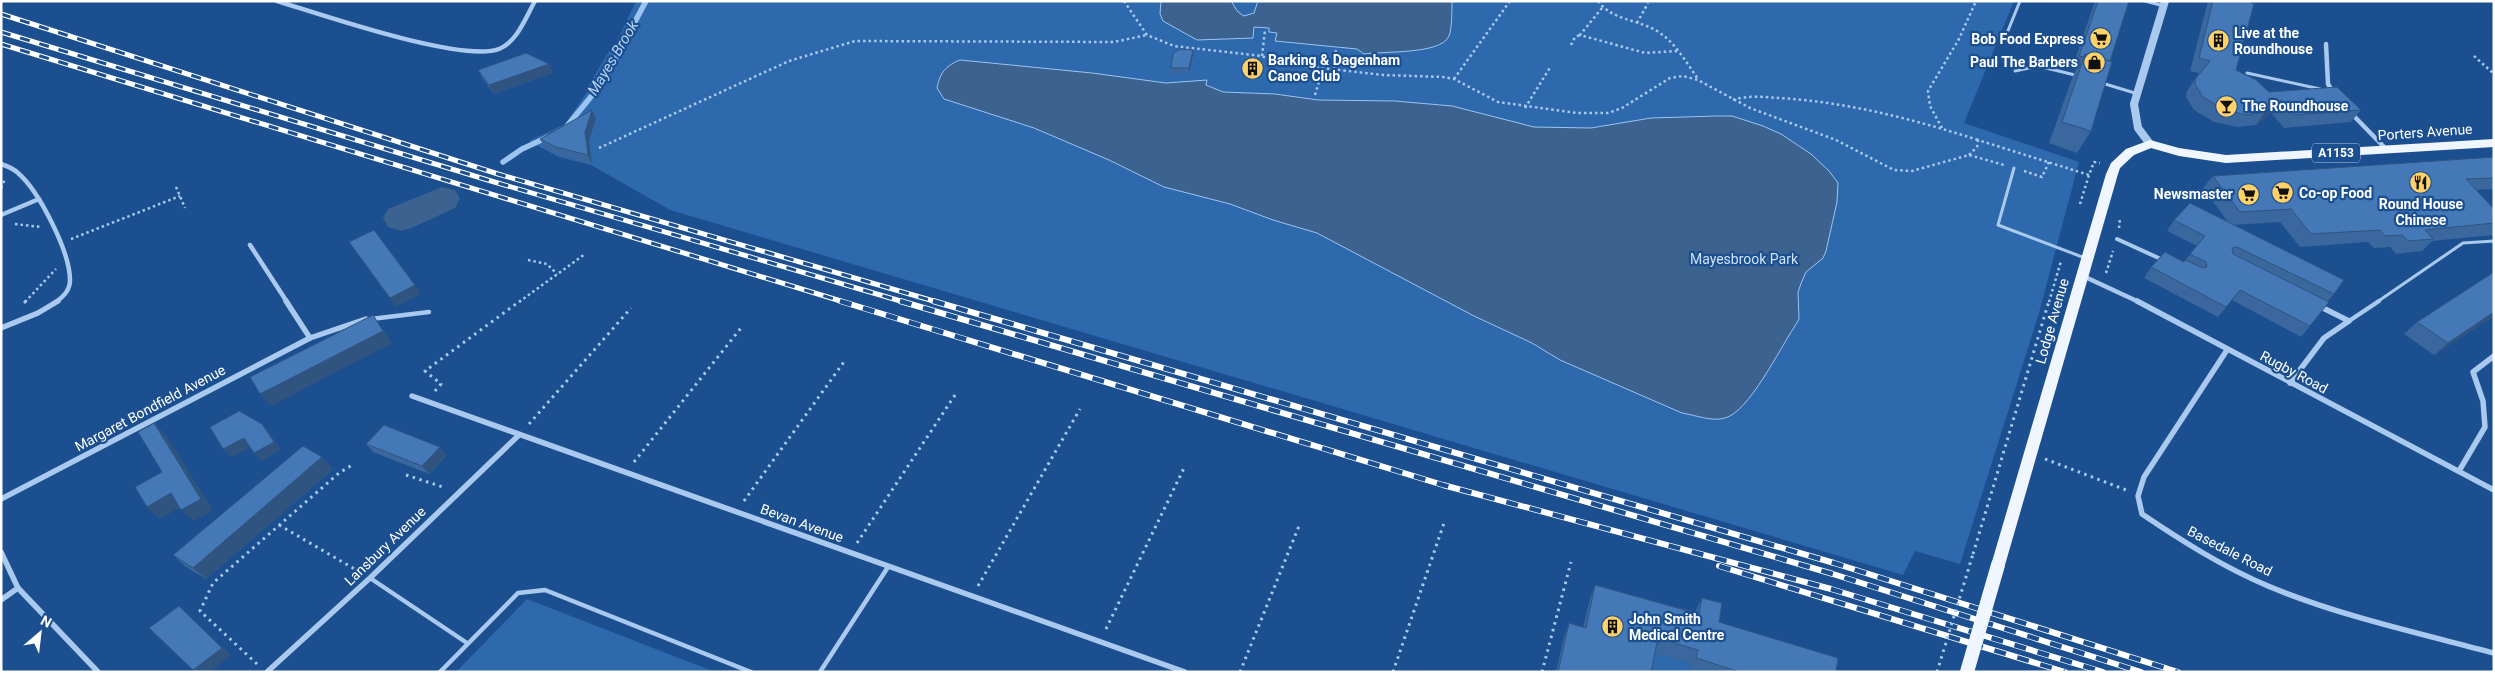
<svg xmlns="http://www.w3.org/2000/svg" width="2495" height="673" viewBox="0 0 2495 673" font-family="Roboto,sans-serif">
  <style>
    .green { fill: #2e69ad }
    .water { fill: #3c6290; stroke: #9cc4f0 }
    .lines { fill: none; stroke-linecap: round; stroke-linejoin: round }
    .stream { stroke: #9cc4f0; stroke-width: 5.5 }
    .river { fill: #3c6290; fill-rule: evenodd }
    .path-far1 { stroke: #a9c9ee; stroke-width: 2.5; stroke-dasharray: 2.5 3; stroke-linecap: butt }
    .path { stroke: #a9c9ee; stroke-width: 3; stroke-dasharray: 2.5 4.5; stroke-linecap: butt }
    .service-far1 { stroke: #a9c9ee; stroke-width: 3 }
    .service { stroke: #a9c9ee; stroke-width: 4.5 }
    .pedestrian { stroke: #a9c9ee; stroke-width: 4 }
    .minor-far1 { stroke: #a9c9ee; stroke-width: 4.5 }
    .minor { stroke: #a9c9ee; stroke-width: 5.5 }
    .tertiary { stroke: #a9c9ee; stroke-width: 8 }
    .primary { fill: #f0f6ff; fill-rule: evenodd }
    .rail-far1-casing { stroke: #fff; stroke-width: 5 }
    .rail-casing { stroke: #fff; stroke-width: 6 }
    .rail-far1 { stroke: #1b4f8f; stroke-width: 3; stroke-dasharray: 10; stroke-linecap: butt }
    .rail { stroke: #1b4f8f; stroke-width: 4.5; stroke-dasharray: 12; stroke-linecap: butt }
    .path-bridge { stroke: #a9c9ee; stroke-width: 3; stroke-dasharray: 2.5 4.5; stroke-linecap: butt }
    .primary-bridge { stroke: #f0f6ff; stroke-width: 14 }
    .wall { fill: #3a679d }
    .shaded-wall { fill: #305480 }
    .building { fill: #4478b7; stroke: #305480 }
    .labels { text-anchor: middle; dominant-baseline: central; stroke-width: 4.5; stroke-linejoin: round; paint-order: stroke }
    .shield { fill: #1b4f8f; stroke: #bbcadd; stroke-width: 1 }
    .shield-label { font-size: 12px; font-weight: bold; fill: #fff }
    .poi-label { font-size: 14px; font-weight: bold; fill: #fff; stroke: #1b4f8f; text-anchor: start }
    .street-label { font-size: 14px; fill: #fff; stroke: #1b4f8f }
    .park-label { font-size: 14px; fill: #cfe3fa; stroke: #1b4f8f }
    .water-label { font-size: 15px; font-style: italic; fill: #b5d3f5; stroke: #1b4f8f }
  </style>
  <rect width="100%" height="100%" fill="#1b4f8f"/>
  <!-- green -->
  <g class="green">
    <path d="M636,1H2014L1964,123L2079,162L2039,313L1960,564L1915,551L1903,575L670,210L591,165L559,157L529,141L565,124L590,88H587L610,50H613Z"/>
    <path d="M527,599L715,672H456Z"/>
    <path d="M1639,647L1690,664L1689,672H1634Z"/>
  </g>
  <!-- water -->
  <g class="water">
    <path d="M1161,1H1231L1238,12L1244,16L1254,13L1258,1H1452C1452,9 1452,29 1449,36C1441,55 1381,51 1364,54L1357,49L1275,41L1277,33L1269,32V28L1254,27L1253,38L1197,40L1163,21L1160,14Z"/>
    <path d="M960,60L1092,73L1166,83L1207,80L1206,85L1223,92L1275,94L1318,100L1395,101L1452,106L1534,127L1591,128L1651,118L1716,116H1732L1763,126L1781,134L1811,154L1829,171L1838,183L1837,202L1826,251L1823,258L1806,272L1802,281L1798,292L1799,319L1795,326C1780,348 1749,412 1725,418C1712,422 1695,415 1682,413L1560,360L1532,343L1474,316L1317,233L1273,220L1230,204L1164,187L1109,160L1034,128L944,99L937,88C940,73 945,66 960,60Z"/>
  </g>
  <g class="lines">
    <!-- stream -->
    <g class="stream">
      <path d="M567,126L603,82L646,1"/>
      <path d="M503,162L522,149L548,137"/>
    </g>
    <!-- river -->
    <path class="river" d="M442,187L455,190L460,199L455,208L414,227L401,231L388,227L383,218L388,209Z"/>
    <!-- path-far1 -->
    <g class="path-far1">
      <path d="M1124,1L1147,35L1174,46L1262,56L1278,63L1383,75L1443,77L1454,79L1498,102L1577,113H1608L1622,108L1670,78L1683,76L1698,80L1750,108L1836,140L1894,170L1912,171L1969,155L2004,165"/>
      <path d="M1598,1C1613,21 1637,19 1657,31C1675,42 1686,62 1698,79"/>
      <path d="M1602,8L1580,35L1645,53L1677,51"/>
      <path d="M1637,23L1648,3"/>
      <path d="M1571,45L1575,37L1580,35"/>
      <path d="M1262,56L1265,30"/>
      <path d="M2474,56L2494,74"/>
      <path d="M1334,69L1336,49"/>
      <path d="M1454,79L1510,1"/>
      <path d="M1315,95L1323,68"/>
      <path d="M1733,100C1747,95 1764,97 1779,98C1847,102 1913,119 1978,140"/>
      <path d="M1525,108L1551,66"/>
      <path d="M1942,128L1930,106L1928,91L1959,39L1976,1"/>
      <path d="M599,148L789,61L855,41L1114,42L1147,35"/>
      <path d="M1969,155L1977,147L1978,140L2089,175L2094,162L2100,163"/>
      <path d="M2024,171L2042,177L2049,162"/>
      <path d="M176,187L185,208"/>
      <path d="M1,188L5,179"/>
      <path d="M2080,204L2089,175"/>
      <path d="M15,224L41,227"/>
      <path d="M2119,228L2120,218"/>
      <path d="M71,239L180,196"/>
      <path d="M528,260L547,264L557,274"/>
      <path d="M2106,273L2113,251"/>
      <path d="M25,302L56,269"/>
      <path d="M519,302L585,254"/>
      <path d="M2049,302L2061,261"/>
    </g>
    <!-- path -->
    <g class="path">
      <path d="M24,303L26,301"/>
      <path d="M435,391L441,384L425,371L520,301"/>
      <path d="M529,424L631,308"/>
      <path d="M2045,459L2126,490"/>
      <path d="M634,462L741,328"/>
      <path d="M406,475L446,488"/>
      <path d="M744,501L846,359"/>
      <path d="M279,525L358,571"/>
      <path d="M857,543L955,395"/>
      <path d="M1973,554L2049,301"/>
      <path d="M978,586L1080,409"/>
      <path d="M1106,629L1184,468"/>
      <path d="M257,664L200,611L213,583L339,473L354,464"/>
      <path d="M1240,672L1299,526"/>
      <path d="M1393,672L1444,523"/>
      <path d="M1542,672L1571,562"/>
    </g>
    <!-- service-far1 -->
    <g class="service-far1">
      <path d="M2145,1L2164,6"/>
      <path d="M2005,38L2020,1"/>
      <path d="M2015,71L2038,66L2079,76"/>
      <path d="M2247,73L2320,89"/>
      <path d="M2102,83L2138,94"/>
      <path d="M2014,168L1998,225L2085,258"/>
      <path d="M2377,302L2463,243L2494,241"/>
    </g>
    <!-- service -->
    <g class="service">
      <path d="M371,319L429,312"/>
      <path d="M2349,321L2379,301"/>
      <path d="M370,578L467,643"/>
      <path d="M440,672L518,593L545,590L751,672"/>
      <path d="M820,672L888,567"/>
    </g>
    <!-- pedestrian -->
    <path class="pedestrian" d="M2117,239L2163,260"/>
    <!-- minor-far1 -->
    <g class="minor-far1">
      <path d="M277,1C320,14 461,63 499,49C517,42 526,17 535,1"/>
      <path d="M2326,44L2328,84L2333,92"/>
      <path d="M2352,114L2386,149"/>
      <path d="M1,164C7,166 13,168 18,173C39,191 70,252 70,280C70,290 64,296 56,302"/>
      <path d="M1,215L39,199"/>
      <path d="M250,245L287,302"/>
      <path d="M2083,276L2139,302"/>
    </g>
    <!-- minor -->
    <g class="minor">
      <path d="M2137,301L2494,490"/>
      <path d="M1,328L38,313L58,301"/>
      <path d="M310,338L366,319"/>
      <path d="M2227,350L2144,477L2138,496L2142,514C2182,541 2223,567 2268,586C2340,616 2418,633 2494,653"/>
      <path d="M2290,383L2324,338L2349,321L2319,306"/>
      <path d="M412,396L1185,672"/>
      <path d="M2459,471L2485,427L2483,401L2473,372L2494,356"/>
      <path d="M1,499L310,338L286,301"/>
      <path d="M1,552L18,588L98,672"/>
      <path d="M1,600L18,588"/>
      <path d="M267,672L370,578L519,435"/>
    </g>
    <!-- tertiary -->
    <path class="tertiary" d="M2150,144L2138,128L2134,104L2165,1"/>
    <!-- primary -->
    <path class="primary" d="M2494,139V147L2226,163L2179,156L2151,148L2134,155L2120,168L2118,174L2005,565L2003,569L1998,571L1993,569L1991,565L2106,174L2111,163L2126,149L2150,140L2179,148L2226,155Z"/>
    <defs>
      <g id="rail-far1">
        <path d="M1,14L498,174L937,302"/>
        <path d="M1,32L491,181L904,302"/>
        <path d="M1,44L844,302"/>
      </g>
      <g id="rail">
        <path d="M840,301L1443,485L1831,589L2103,672"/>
        <path d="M900,301L1833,574L2141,672"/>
        <path d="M933,301L1834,563L2178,672"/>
        <path d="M1719,566L2065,672"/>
      </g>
    </defs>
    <!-- rail-far1 casing -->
    <use href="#rail-far1" class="rail-far1-casing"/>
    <!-- rail casing -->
    <use href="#rail" class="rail-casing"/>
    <!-- rail-far1 -->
    <use href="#rail-far1" class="rail-far1"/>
    <!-- rail -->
    <use href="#rail" class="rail"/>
    <!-- path-bridge -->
    <path class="path-bridge" d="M1937,672L1973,554"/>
    <!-- primary-bridge -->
    <path class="primary-bridge" d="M1967,672L1998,565"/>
  </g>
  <!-- wall -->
  <g class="wall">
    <path d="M2095,1H2129L2110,61L2091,131L2077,153L2049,143L2073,76L2076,70L2072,68Z"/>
    <path d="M2208,1H2252L2236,70L2269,92L2361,110L2351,122L2284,128L2271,113L2256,125L2237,127L2214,122L2194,110L2186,97L2187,91L2199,73L2190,71Z"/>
    <path d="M1193,50V55L1189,73H1171V68Z"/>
    <path d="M549,64L553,73L494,94L483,79L478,70Z"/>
    <path d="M596,118L589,141L592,164L560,156L545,148L540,139Z"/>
    <path d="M2494,157V189L2476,190L2494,209V235L2432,241L2422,251L2396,254L2390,247L2374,248L2368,242L2300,247L2280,222L2233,225L2334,294L2328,301L2310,326L2301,337L2232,300L2218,317L2144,278L2151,267L2184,262L2197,246L2167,231L2174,220L2228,222L2203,188L2213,176Z"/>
    <path d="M2494,316L2434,355L2404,334L2417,322Z"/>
    <path d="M366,444L447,455L429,474L373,452Z"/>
    <path d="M333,469L206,579L186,567L173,555Z"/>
    <path d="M1595,585L1695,612L1702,598L1719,622L1836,672H1689L1690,664L1655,653L1651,672H1556L1564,637L1569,623L1583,628L1590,599Z"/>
  </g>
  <!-- shaded-wall -->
  <g class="shaded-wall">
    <path d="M1193,50V55L1189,73V68Z"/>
    <path d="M549,64L553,73L494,94L489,85Z"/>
    <path d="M2281,100L2271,113L2256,125L2265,112Z"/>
    <path d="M592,110L596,118L589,141L592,164L588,155L585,132Z"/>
    <path d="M415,285L421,294L396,307L390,298Z"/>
    <path d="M2494,312V316L2434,355L2448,343Z"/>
    <path d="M373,315L392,343L271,406L260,394Z"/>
    <path d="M154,423L166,435L213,510L194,521L181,510Z"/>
    <path d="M262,424L270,433L281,450L262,461L254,453Z"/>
    <path d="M244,438L252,446L232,457L223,449Z"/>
    <path d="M440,447L447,455L429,474L422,466Z"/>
    <path d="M322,457L333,469L206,579L193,568Z"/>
    <path d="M171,493L184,505L160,519L147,507Z"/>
    <path d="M179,606L188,614L231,655L210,672H195L193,670Z"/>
  </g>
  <!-- building -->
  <g class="building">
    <path d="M2098,1H2129L2110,61L2085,54L2084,57L2079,56Z"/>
    <path d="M2213,1H2252L2251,3L2254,4L2236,70L2256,80L2269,92L2337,87L2361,110L2294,115L2281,100L2265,112L2246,115L2223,109L2203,97L2195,84L2196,78L2210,61L2199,58Z"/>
    <path d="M1181,49L1193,50L1189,68H1171L1173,53Z"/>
    <path d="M526,53L549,64L489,85L478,70Z"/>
    <path d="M2085,54L2112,62L2091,131L2062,122Z"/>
    <path d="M592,110L585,132L588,155L556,147L540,139Z"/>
    <path d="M2494,157V178L2466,179L2494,209V223L2425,230L2433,239L2408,241L2402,235L2385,236L2380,230L2311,234L2291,209L2240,212L2213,176Z"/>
    <path d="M2190,203L2344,280L2334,294L2237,247L2232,248L2233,254L2329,302L2310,326L2240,290L2226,307L2151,267L2165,252L2184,262L2185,260L2203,268L2207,267L2206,262L2190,254L2205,236L2174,220Z"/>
    <path d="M374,230L415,285L390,298L349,242Z"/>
    <path d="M2494,272V312L2448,343L2417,322Z"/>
    <path d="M373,315L383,331L260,394L250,377Z"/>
    <path d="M239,411L262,424L274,442L254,453L244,438L223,449L210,427Z"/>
    <path d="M154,423L201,499L181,510L171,493L147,507L135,487L162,472L138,432Z"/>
    <path d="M384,425L440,447L422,466L366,444Z"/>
    <path d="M303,446L322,457L193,568L173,555Z"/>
    <path d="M1595,585L1699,614L1702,598L1722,603L1719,622L1838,658L1836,672H1740L1696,658L1698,650L1658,638L1651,672H1558L1569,623L1586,628Z"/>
    <path d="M179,606L222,648L193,670L149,628Z"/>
  </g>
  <!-- icons -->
  <defs>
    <symbol id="supermarket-disc" viewBox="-11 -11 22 22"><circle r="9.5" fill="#ffd166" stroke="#1b4f8f"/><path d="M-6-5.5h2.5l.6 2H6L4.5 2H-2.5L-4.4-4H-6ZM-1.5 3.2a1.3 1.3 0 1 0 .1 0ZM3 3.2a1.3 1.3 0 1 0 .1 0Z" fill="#111"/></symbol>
    <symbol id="building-disc" viewBox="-11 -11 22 22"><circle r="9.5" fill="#ffd166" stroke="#1b4f8f"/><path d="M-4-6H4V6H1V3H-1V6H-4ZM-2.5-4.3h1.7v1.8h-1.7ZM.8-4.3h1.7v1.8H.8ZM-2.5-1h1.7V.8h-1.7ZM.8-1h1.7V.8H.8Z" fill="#111"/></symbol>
    <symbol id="shop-disc" viewBox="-11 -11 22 22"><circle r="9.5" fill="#ffd166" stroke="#1b4f8f"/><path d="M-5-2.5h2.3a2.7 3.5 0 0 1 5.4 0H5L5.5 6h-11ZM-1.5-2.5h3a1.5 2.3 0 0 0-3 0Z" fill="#111"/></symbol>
    <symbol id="bar-disc" viewBox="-11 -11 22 22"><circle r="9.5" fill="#ffd166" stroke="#1b4f8f"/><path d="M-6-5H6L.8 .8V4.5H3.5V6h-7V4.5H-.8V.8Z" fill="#111"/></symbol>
    <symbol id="restaurant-disc" viewBox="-11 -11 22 22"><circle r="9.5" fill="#ffd166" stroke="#1b4f8f"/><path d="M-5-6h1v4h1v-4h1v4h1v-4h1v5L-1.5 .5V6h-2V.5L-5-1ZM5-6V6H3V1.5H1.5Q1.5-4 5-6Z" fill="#111"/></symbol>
  </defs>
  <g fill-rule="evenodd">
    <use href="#supermarket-disc" x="2088" y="26" width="25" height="25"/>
    <use href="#building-disc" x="2206" y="28" width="25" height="25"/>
    <use href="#shop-disc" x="2082" y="50" width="25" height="25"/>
    <use href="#building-disc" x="1240" y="56" width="25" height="25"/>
    <use href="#bar-disc" x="2214" y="94" width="25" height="25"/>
    <use href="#restaurant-disc" x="2408" y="170" width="25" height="25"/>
    <use href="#supermarket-disc" x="2270" y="180" width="25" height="25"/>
    <use href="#supermarket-disc" x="2236" y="182" width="25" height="25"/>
    <use href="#building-disc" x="1600" y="614" width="25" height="25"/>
  </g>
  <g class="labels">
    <!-- shield labels -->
    <rect class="shield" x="2312" y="143.5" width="48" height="19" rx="4"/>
    <g class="shield-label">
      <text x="2336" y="153">A1153</text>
    </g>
    <!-- poi labels -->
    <g class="poi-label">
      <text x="2234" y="33">Live at the<tspan x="2234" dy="16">Roundhouse</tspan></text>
      <text x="2084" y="39" text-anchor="end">Bob Food Express</text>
      <text x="1268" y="60">Barking &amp; Dagenham<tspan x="1268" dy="16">Canoe Club</tspan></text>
      <text x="2078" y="62" text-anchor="end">Paul The Barbers</text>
      <text x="2242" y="106">The Roundhouse</text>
      <text x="2299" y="193">Co-op Food</text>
      <text x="2233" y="194" text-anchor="end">Newsmaster</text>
      <text x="2421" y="204" text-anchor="middle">Round House<tspan x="2421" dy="16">Chinese</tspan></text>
      <text x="1629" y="619">John Smith<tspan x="1629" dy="16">Medical Centre</tspan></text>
    </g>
    <!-- street labels -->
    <g class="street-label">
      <text transform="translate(2425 132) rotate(-4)">Porters Avenue</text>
      <text transform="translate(2052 321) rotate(-74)">Lodge Avenue</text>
      <text transform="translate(2294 372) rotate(28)">Rugby Road</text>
      <text transform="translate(150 408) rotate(-28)">Margaret Bondfield Avenue</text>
      <text transform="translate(802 523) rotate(20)">Bevan Avenue</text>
      <text transform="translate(385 546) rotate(-44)">Lansbury Avenue</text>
      <text transform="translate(2230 551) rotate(27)">Basedale Road</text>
    </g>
    <!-- park labels -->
    <g class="park-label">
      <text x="1744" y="259">Mayesbrook Park</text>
    </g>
    <!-- water labels -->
    <g class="water-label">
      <text transform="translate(613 58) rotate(-59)">Mayes Brook</text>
    </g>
  </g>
  <!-- border -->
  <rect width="2495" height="673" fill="none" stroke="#ffffff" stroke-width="5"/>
  <!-- north arrow -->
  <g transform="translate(40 633) rotate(28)" stroke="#1b4f8f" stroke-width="4" paint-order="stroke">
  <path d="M0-4L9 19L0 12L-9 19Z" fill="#ffffff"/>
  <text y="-8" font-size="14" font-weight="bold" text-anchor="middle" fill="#ffffff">N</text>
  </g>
</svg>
